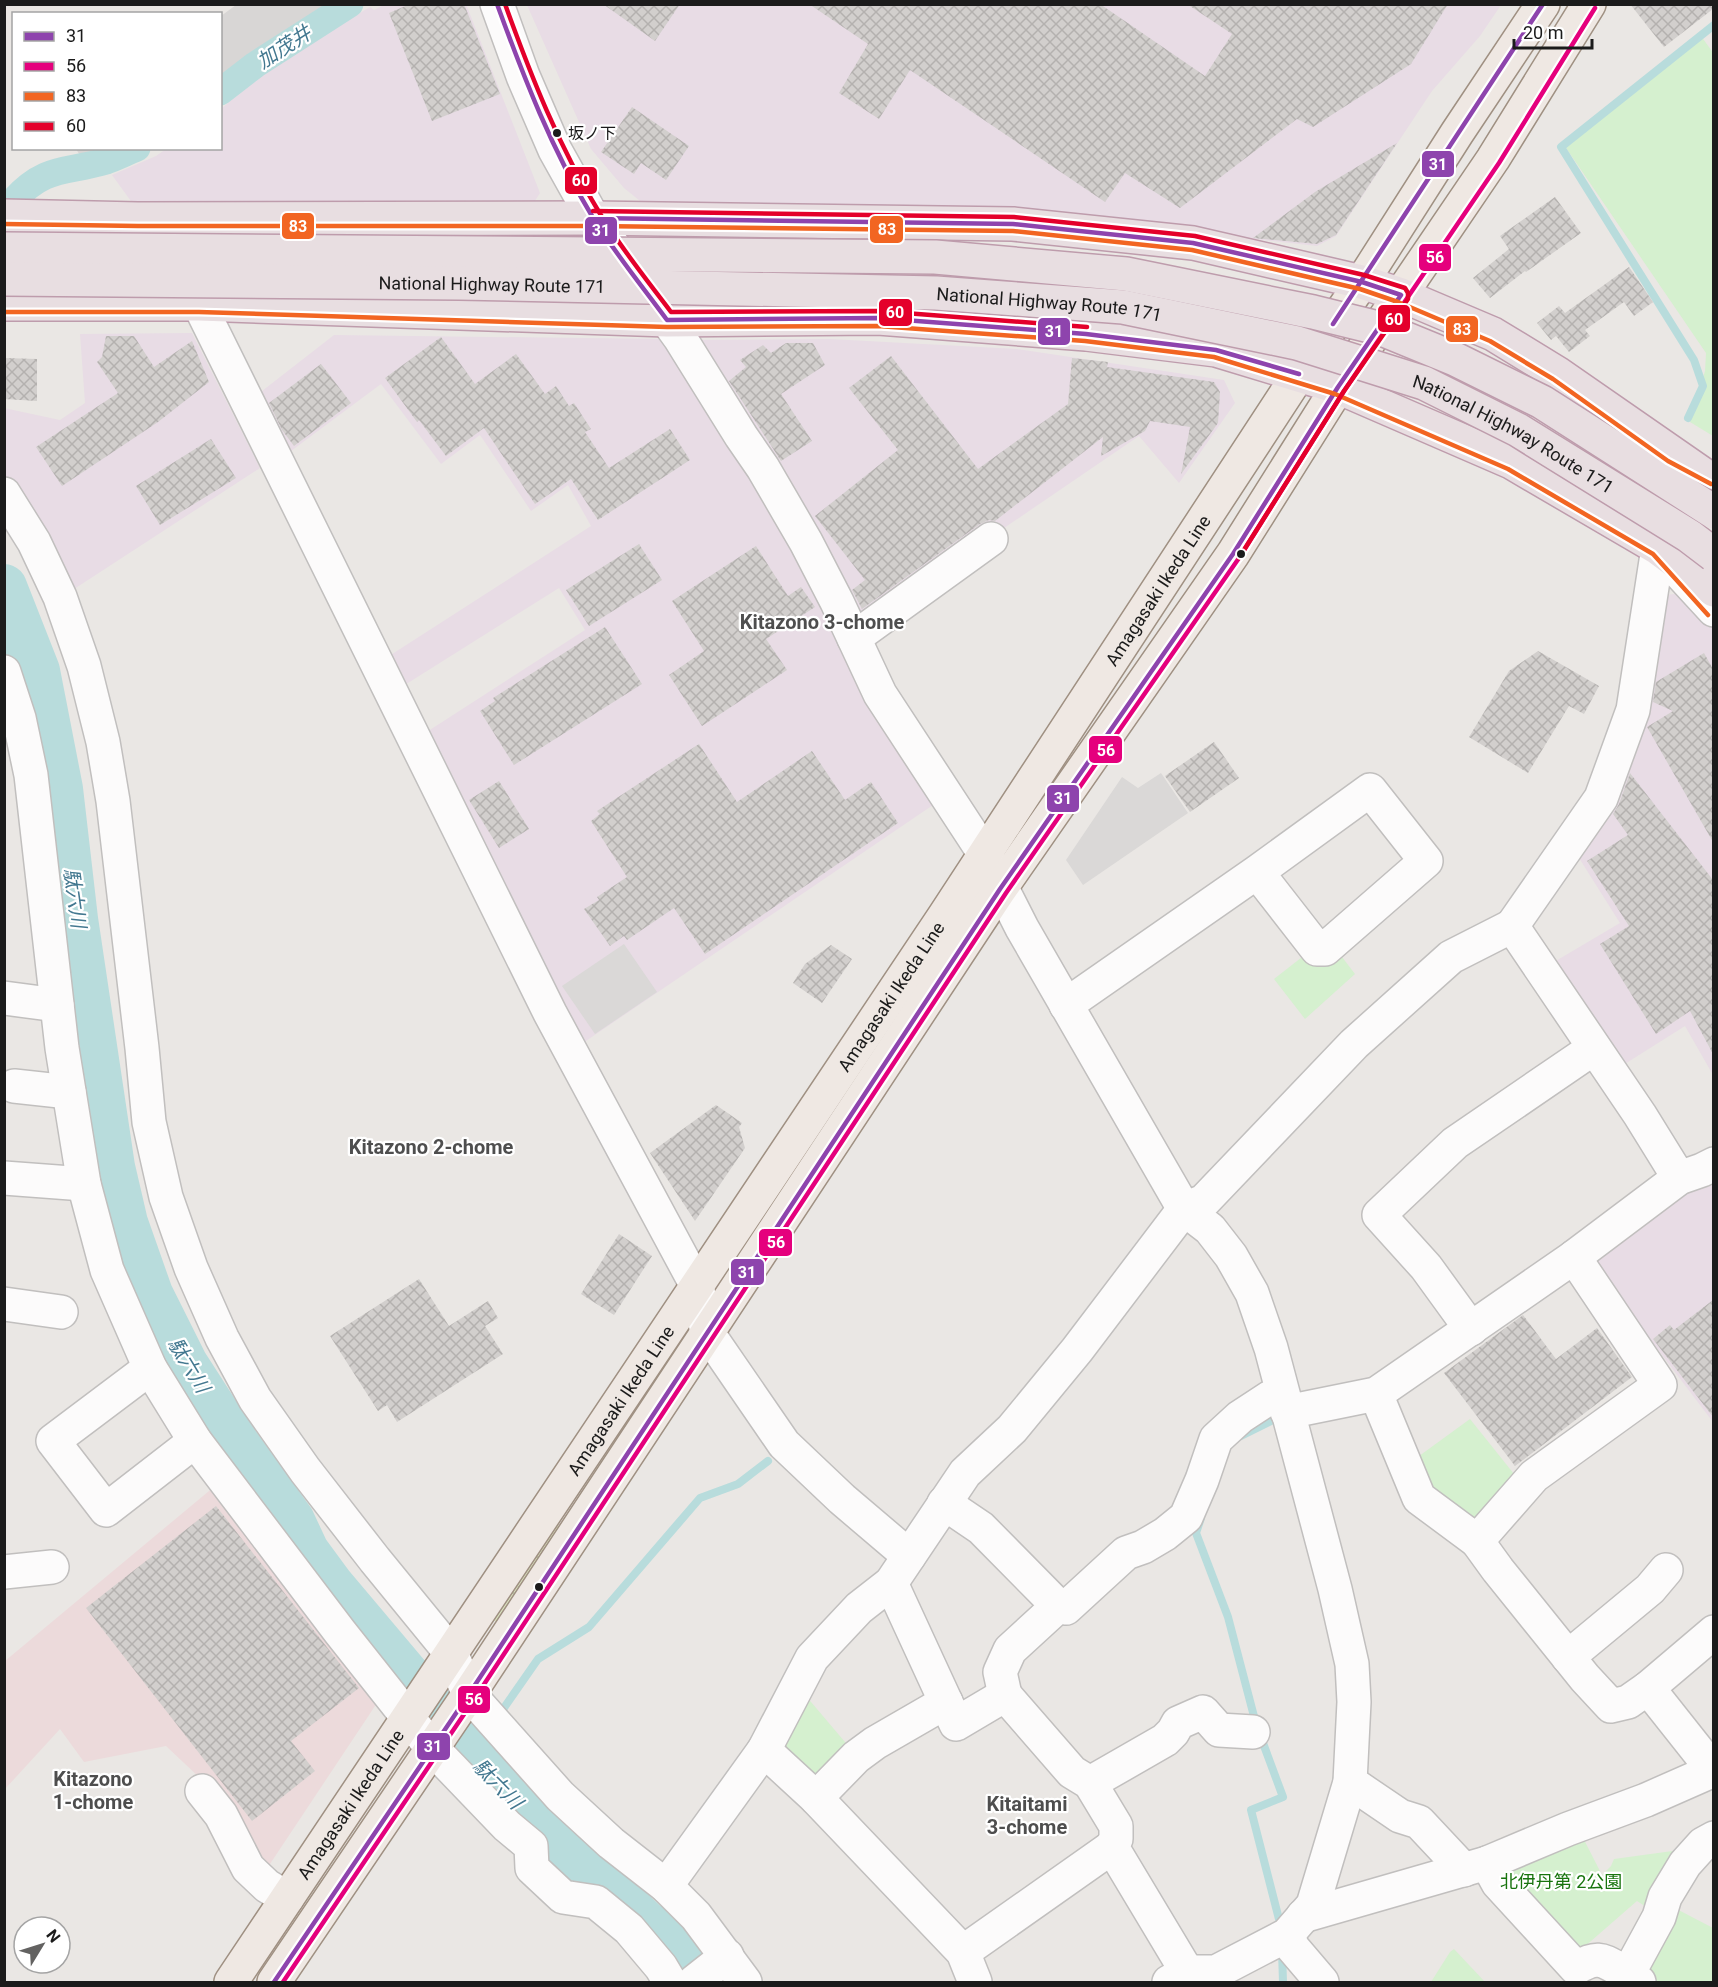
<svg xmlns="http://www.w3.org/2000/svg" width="1718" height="1987" viewBox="0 0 1718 1987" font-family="Roboto,'Noto Sans JP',sans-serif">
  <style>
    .commercial { fill: #ecdadb }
    .industrial { fill: #e8dce5 }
    .religious { fill: #d8d6d5 }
    .grass { fill: url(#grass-dots) }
    .park { fill: #d5f0cf }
    .parking { fill: #dad8d7 }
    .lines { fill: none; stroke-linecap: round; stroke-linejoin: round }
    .stream { stroke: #b8dcdc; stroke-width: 8 }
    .canal { stroke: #b8dcdc; stroke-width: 27 }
    .river { stroke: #b8dcdc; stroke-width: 46 }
    .building { fill: url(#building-cross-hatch) }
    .minor-casing { stroke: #c1bfbe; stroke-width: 36 }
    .major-casing { stroke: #9f9082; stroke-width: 36 }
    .highway-casing { stroke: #be9cac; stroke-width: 36 }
    .minor { stroke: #fcfbfb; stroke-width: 33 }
    .major { stroke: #efe8e3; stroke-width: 33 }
    .highway { stroke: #e8dee1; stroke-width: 33 }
    .highway-bridge-casing { stroke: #be9cac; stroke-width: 36; stroke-linecap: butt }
    .highway-bridge { stroke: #e8dee1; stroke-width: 33 }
    .bus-1-casing { stroke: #fff; stroke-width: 9 }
    .bus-2-casing { stroke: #fff; stroke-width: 9 }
    .bus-3-casing { stroke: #fff; stroke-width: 9 }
    .bus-4-casing { stroke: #fff; stroke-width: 9 }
    .bus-1 { stroke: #8e44ad; stroke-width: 4.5 }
    .bus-2 { stroke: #e5007d; stroke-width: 4.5 }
    .bus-3 { stroke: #f26522; stroke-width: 4.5 }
    .bus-4 { stroke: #e4002b; stroke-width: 4.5 }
    .bus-dot { fill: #1b1b1b; stroke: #fff; stroke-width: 2 }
    .labels { text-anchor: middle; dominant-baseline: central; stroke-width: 4.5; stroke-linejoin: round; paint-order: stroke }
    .bus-label { font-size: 16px; fill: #1b1b1b; stroke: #fff; text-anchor: start }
    .street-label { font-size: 18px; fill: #1b1b1b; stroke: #fff }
    .park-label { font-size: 18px; fill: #18740e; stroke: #fff }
    .water-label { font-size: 20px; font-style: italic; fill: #437890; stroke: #fff }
    .neighbourhood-label { font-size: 20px; font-weight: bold; fill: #4e4e4e; stroke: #fff }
    .line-badge { stroke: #fff; stroke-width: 2 }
    .badge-label { font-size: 16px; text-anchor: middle; font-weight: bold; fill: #fff }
  </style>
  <defs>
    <pattern id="grass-dots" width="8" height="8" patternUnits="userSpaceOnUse" patternTransform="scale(1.5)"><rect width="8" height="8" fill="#dde6c2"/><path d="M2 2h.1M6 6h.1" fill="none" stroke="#bdc5a6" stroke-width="1.8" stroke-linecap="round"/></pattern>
    <pattern id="building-cross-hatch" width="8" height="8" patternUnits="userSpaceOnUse" patternTransform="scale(1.5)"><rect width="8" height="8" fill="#d2cfcd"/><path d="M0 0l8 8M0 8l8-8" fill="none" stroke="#b4b1af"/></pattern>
  </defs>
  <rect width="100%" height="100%" fill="#eae7e4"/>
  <!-- commercial -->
  <path class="commercial" d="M221,1481L385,1691L264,1873L218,1795L166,1746L84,1762L60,1729L5,1789V1661Z"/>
  <!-- industrial -->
  <g class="industrial">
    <path d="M466,4L540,193L533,204H133L112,175L156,156L166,149L220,148L221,109L273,65L370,7L374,10L384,5Z"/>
    <path d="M527,5H1501L1480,36L1432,91L1336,236L1317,246L1189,232L645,205L624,188L591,149Z"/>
    <path d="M192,333L260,468L68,593L5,476L4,408L60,420L85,403L80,334Z"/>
    <path d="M334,335L663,339L753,470L936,803L583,1043L422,735L585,630L559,588L400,688L386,658L591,526L568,485L531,511L480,435L441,464L381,384L283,457L253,398Z"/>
    <path d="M830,339L1017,349L1224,380L1235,403L1179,483L1139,436L862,625L688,340Z"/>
    <path d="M1676,594L1713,624V1075L1685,1026L1620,1067L1554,962L1620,923L1574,850L1664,595Z"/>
    <path d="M1713,1180V1422L1595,1267L1598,1254L1687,1192Z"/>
  </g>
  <!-- religious -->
  <g class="religious">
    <path d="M236,5V4L338,5L246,62L221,86V16Z"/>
    <path d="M76,149H123L113,153L83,160Z"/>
  </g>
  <!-- grass -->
  <path class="grass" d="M558,1525L560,1527L498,1621H494L492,1616L527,1563Z"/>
  <!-- park -->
  <g class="park">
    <path d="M1701,36L1714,54L1713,436L1690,422L1705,371L1706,353L1562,142Z"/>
    <path d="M1306,954L1316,967L1333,955L1338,960L1342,957L1355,974L1305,1019L1274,979Z"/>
    <path d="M1470,1419L1518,1479L1481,1521L1464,1523L1423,1486L1415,1459Z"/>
    <path d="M800,1689L856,1755L822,1788L771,1746Z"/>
    <path d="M1579,1830L1602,1875L1611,1866L1614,1859L1687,1849L1669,1905L1713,1928V1982H1641L1654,1912L1637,1901L1583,1948L1572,1950L1503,1864Z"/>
    <path d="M1454,1949L1485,1982H1431L1450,1952Z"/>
  </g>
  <!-- parking -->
  <g class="parking">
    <path d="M1161,773L1188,813L1083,885L1066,860L1122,777L1138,788Z"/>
    <path d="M624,944L657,992L595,1034L562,986Z"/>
  </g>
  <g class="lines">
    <!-- stream -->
    <g class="stream">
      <path d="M1688,418L1703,386L1694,360L1561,147L1714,25"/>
      <path d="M1241,1436L1275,1419"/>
      <path d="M1201,1518L1196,1533L1228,1617L1256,1724"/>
      <path d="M499,1715L538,1659L589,1627L700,1498L738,1484L768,1461"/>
      <path d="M1260,1735L1283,1797L1251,1810L1281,1927"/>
      <path d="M473,1756L489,1730"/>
      <path d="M650,1928L669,1901"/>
      <path d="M1282,1951L1283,1982"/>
    </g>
    <!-- canal -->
    <g class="canal">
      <path d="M220,92L255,65L350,4"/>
      <path d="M14,200C46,165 66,173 106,161C117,157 127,152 137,148"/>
    </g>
    <!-- river -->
    <path class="river" d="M4,587L37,671L60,789L75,919L112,1167L125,1223L150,1294L185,1364L234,1440L292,1521L306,1551L331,1585L460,1738L488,1776L513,1797L555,1838L682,1958L701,1982"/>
  </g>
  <!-- building -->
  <g class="building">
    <path d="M410,4H464L500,94L432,121L389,13Z"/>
    <path d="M603,4H680L655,41Z"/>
    <path d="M809,4H1100L1205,76L1232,34L1187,4H1448L1411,64L1313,127L1297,119L1180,208L1125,173L1105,202L910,70L879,119L839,93L868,44Z"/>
    <path d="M1630,4H1713V9L1664,47Z"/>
    <path d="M632,107L689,146L666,180L641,163L634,174L601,152Z"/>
    <path d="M1397,143L1336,235L1317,244L1253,238L1315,192Z"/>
    <path d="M1555,197L1581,233L1526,272L1525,271L1490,298L1473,278L1509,249L1500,236Z"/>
    <path d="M1629,267L1653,302L1634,316L1624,302L1585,330L1590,336L1569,352L1556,336L1551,340L1537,323L1559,306L1565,313Z"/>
    <path d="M106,336H134L154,367L192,341L209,382L158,422L62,486L36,447L118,393L97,362L102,357Z"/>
    <path d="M441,337L475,384L516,354L545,394L556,386L569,406L574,403L591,429L585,432L609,468L670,429L690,460L598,520L571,479L535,504L484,428L446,456L419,420L417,422L385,378Z"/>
    <path d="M786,343H813L825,365L781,394L812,441L781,461L729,381L746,367L740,360L763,345L771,353Z"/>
    <path d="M891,356L978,469L1068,404L1072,358L1108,362L1107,367L1214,382L1220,392L1218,423L1181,474L1190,427L1150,421L1145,431L1101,456L1103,437L995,521L989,520L980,524L862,609L852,590L865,580L815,516L898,450L849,388Z"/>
    <path d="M4,358L37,359V401L4,399Z"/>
    <path d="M321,364L351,403L294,446L282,430L269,403Z"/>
    <path d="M211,439L236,478L160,525L136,486Z"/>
    <path d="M639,544L662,580L589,626L566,590Z"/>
    <path d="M756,546L788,596L801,587L815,607L766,639L787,670L702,726L669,675L704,651L672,601Z"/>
    <path d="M605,627L642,684L514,765L480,711L495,701L493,698Z"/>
    <path d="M1538,651L1599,686L1584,714L1569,706L1528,773L1469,737L1509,671Z"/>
    <path d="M1704,653L1713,669V842L1647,727L1673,711L1653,702L1656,682Z"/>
    <path d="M1214,742L1239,778L1190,812L1165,776Z"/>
    <path d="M699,744L737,802L812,751L845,800L871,782L898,823L705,954L674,908L627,940L624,936L610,946L584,909L599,900L597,897L627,877L591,821L600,814L597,811Z"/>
    <path d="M1630,773L1713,880V1054L1690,1011L1656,1034L1600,944L1629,926L1587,861L1628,835L1613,814L1619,804Z"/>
    <path d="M499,781L529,829L499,848L469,800Z"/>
    <path d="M831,945L852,959L822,1003L793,983L805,964Z"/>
    <path d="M716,1105L742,1123L739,1127L745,1148L695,1221L650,1153Z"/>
    <path d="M619,1234L652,1256L614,1315L581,1294Z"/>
    <path d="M419,1279L449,1326L488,1301L498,1318L485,1326L503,1354L397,1422L387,1405L378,1411L330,1336Z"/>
    <path d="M1713,1300V1417L1653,1339L1670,1325L1674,1330Z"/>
    <path d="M1523,1315L1556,1359L1597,1328L1632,1377L1515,1466L1444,1373Z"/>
    <path d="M216,1506L359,1688L291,1741L315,1771L252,1821L86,1608Z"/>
  </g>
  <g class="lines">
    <defs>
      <g id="minor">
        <path d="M497,4L523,76L555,150L593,218L680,338L741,436L763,468L806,542L837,602L880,694L984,853L1022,928L1184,1209L1210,1229L1231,1256L1252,1293L1271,1348L1335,1589L1352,1664L1354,1702L1350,1782L1313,1905L1287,1935L1216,1972H1187L1169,1982"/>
        <path d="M199,304L550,1013L697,1286L707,1332L784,1444L842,1499L909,1556"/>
        <path d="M4,494L34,542L60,597L84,666L103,742L113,801L142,1048L149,1122L166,1197L191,1268L222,1338L255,1399L305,1470L375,1560L451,1653L469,1694L560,1796L611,1843L666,1886L696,1916L745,1982"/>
        <path d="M1658,548L1633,710L1601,798L1512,926L1640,1115L1679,1178"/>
        <path d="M1679,572L1714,610"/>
        <path d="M854,638L991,539"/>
        <path d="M4,672L19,718L31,775L62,1048L84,1184L107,1270L150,1368L195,1441L340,1632L432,1748L507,1826L531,1846L532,1868L563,1897L596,1902L629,1929L661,1967L670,1982"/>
        <path d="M4,998L57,1005"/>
        <path d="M1066,1005L1257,872L1370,790L1426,861L1325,949H1317L1257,872"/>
        <path d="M14,1086L69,1092"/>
        <path d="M4,1178L84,1184"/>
        <path d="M4,1304L61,1312"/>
        <path d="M1471,1329L1426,1267L1379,1215L1455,1143L1594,1048"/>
        <path d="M150,1368L53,1441L106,1510L195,1441"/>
        <path d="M1376,1394L1419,1498L1477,1541L1534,1476L1660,1385L1574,1257"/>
        <path d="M1287,1412L1376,1394L1574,1257L1679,1178L1702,1170L1714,1164"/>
        <path d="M944,1503L981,1528L1058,1606L1010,1650L1000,1672L1005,1695"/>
        <path d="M1477,1541L1498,1570L1585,1678L1611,1706L1628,1702L1648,1688L1714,1632"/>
        <path d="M4,1572L52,1567"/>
        <path d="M891,1583L956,1724L1005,1695L1072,1772L1090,1783L1116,1826V1839L1112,1847L1187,1972"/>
        <path d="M1058,1606L1066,1608L1126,1553L1143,1547L1165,1534L1186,1517L1202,1480L1216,1439L1240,1417L1269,1398L1282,1393"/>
        <path d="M1568,1657L1650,1589L1666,1570"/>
        <path d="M1648,1688L1713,1770"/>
        <path d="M764,1750L816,1798L963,1952L975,1982"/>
        <path d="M1350,1782L1400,1816L1419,1822L1464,1870"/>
        <path d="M1090,1783L1165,1740L1173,1732L1178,1723L1203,1712L1219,1730L1253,1732"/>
        <path d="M202,1791L221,1815L248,1868L267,1886L287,1898"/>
        <path d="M816,1798L856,1757L875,1743L946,1702"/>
        <path d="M1487,1863L1498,1883L1576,1968C1601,1953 1604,1962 1628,1974"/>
        <path d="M666,1886L764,1750L812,1658L859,1608L891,1583L965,1473L1012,1429L1077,1350L1184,1209L1204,1201L1354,1044L1451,957L1512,926"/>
        <path d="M1303,1916L1487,1863L1568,1829L1646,1800L1714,1770"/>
        <path d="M1287,1935L1293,1948L1322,1982"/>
        <path d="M963,1952L1112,1847"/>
        <path d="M694,1982L727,1956"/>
        <path d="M1639,1982L1628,1974L1659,1917L1665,1897L1685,1864L1703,1844L1714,1838"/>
      </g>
      <g id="major">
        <path id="s1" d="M231,1982L945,915L1299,374L1362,282L1457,133L1543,4"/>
        <path d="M274,1982L469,1694L1000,889L1233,554L1338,387L1493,159L1589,4"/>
      </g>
      <g id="highway">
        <path d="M4,216L138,219L593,218L1013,224L1193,243L1362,282L1401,295L1493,334L1557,373L1714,482"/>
        <path d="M4,304H199L667,320L878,318L1086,334L1216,350L1338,387L1511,462L1658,548L1714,590"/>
      </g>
    </defs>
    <!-- minor casing -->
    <use href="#minor" class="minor-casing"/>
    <!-- major casing -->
    <use href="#major" class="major-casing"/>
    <!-- highway casing -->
    <use href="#highway" class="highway-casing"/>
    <!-- minor -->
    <use href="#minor" class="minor"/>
    <!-- major -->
    <use href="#major" class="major"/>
    <!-- highway -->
    <use href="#highway" class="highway"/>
    <defs>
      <g id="highway-bridge">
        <path d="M4,249L935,257L1126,274L1313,312L1382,329L1455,359L1542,402L1714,512"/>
        <path id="s2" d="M4,279L459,283L936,293L1123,307L1297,343L1424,383L1518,430L1689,536L1714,555"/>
      </g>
    </defs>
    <!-- highway-bridge casing -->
    <use href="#highway-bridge" class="highway-bridge-casing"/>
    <!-- highway-bridge -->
    <use href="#highway-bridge" class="highway-bridge"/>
    <defs>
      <g id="bus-1">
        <path d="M497,4C524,78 552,150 592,216C614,252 642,286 667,320L878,318L1086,334L1216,350L1299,374"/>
        <path d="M1333,324L1543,4"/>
        <path d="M274,1982L469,1694L1000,889L1233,554L1338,387L1401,295L1362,282L1193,243L1013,224L593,218"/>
      </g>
      <path id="bus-2" d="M283,1982L475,1698L1006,893L1239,558L1344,391L1499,163L1595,8"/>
      <g id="bus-3">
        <path d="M4,224L138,226H593L1013,231L1192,250L1360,289L1398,302L1490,341L1553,379L1668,461L1711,484"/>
        <path d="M4,312H199L667,327L878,326L1085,341L1214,357L1335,394L1508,469L1653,554L1708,615"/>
      </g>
      <g id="bus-4">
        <path d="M505,4C531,76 559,147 599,212C620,247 647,280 671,312L879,311L1087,327"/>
        <path d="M593,211L1014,217L1195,236L1364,275L1405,288L1408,293V299L1344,391L1239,558"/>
      </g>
    </defs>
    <!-- bus-1 casing -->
    <use href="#bus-1" class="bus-1-casing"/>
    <!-- bus-2 casing -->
    <use href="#bus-2" class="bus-2-casing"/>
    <!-- bus-3 casing -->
    <use href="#bus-3" class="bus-3-casing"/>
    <!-- bus-4 casing -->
    <use href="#bus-4" class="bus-4-casing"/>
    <!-- bus-1 -->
    <use href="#bus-1" class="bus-1"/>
    <!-- bus-2 -->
    <use href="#bus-2" class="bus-2"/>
    <!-- bus-3 -->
    <use href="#bus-3" class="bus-3"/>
    <!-- bus-4 -->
    <use href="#bus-4" class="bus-4"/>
  </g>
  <!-- markers -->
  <g class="bus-dot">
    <circle cx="557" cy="133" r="5"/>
    <circle cx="1241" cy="554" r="5"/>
    <circle cx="539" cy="1587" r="5"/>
  </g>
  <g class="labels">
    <!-- bus labels -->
    <g class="bus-label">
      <text x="568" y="133">坂ノ下</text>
    </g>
    <!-- street labels -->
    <g class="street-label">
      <text stroke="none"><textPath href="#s2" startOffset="488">National Highway Route 171</textPath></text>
      <text stroke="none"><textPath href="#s2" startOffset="1046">National Highway Route 171</textPath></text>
      <text stroke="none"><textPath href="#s2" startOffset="1533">National Highway Route 171</textPath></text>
      <text stroke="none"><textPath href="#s1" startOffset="1672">Amagasaki Ikeda Line</textPath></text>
      <text stroke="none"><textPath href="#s1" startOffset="1186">Amagasaki Ikeda Line</textPath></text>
      <text stroke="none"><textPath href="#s1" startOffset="700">Amagasaki Ikeda Line</textPath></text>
      <text stroke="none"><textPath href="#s1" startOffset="214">Amagasaki Ikeda Line</textPath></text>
    </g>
    <!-- park labels -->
    <g class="park-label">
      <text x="1561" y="1881">北伊丹第 2公園</text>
    </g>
    <!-- water labels -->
    <g class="water-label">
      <text transform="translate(284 47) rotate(-33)">加茂井</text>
      <text transform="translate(75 898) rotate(82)">駄六川</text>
      <text transform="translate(189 1365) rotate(59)">駄六川</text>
      <text transform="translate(498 1784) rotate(46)">駄六川</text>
    </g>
    <!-- neighbourhood labels -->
    <g class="neighbourhood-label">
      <text x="822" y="622">Kitazono 3-chome</text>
      <text x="431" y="1147">Kitazono 2-chome</text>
      <text x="93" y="1779">Kitazono<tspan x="93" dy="23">1-chome</tspan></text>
      <text x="1027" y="1804">Kitaitami<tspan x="1027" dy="23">3-chome</tspan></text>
    </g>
  </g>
  <g class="line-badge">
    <rect x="1421" y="150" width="34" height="28" rx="6" fill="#8e44ad"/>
    <rect x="564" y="166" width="34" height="29" rx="6" fill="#e4002b"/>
    <rect x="281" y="212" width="34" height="28" rx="6" fill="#f26522"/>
    <rect x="869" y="215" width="35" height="29" rx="6" fill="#f26522"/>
    <rect x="584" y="216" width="34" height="29" rx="6" fill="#8e44ad"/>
    <rect x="1418" y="243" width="34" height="29" rx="6" fill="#e5007d"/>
    <rect x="878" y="298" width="35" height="29" rx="6" fill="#e4002b"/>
    <rect x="1377" y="304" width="34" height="29" rx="6" fill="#e4002b"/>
    <rect x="1445" y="315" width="34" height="28" rx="6" fill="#f26522"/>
    <rect x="1037" y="317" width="34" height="29" rx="6" fill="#8e44ad"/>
    <rect x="1088" y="735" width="35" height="29" rx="6" fill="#e5007d"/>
    <rect x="1046" y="784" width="34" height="29" rx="6" fill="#8e44ad"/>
    <rect x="758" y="1228" width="35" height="29" rx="6" fill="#e5007d"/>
    <rect x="730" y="1258" width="35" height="28" rx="6" fill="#8e44ad"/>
    <rect x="457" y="1685" width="34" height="29" rx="6" fill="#e5007d"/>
    <rect x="416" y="1732" width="35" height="29" rx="6" fill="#8e44ad"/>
  </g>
  <g class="badge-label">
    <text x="1438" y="170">31</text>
    <text x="581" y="186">60</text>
    <text x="298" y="232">83</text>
    <text x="887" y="235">83</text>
    <text x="601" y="236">31</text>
    <text x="1435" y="263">56</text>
    <text x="895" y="318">60</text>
    <text x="1394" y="325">60</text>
    <text x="1462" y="335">83</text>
    <text x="1054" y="337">31</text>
    <text x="1106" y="756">56</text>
    <text x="1063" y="804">31</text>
    <text x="776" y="1248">56</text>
    <text x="747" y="1278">31</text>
    <text x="474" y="1705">56</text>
    <text x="433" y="1752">31</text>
  </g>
  <!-- border -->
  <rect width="1718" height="1987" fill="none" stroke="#1b1b1b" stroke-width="12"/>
  <!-- legend -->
  <rect x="12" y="12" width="210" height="138" fill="#ffffff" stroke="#a4a4a4" stroke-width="1.5"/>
  <rect x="24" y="32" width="30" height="9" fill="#8e44ad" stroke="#a4a4a4" stroke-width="1.5"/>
  <text x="66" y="42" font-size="18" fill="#1b1b1b">31</text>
  <rect x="24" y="62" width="30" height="9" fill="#e5007d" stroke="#a4a4a4" stroke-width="1.5"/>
  <text x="66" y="72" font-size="18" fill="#1b1b1b">56</text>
  <rect x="24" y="92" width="30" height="9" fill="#f26522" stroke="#a4a4a4" stroke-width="1.5"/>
  <text x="66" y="102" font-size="18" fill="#1b1b1b">83</text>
  <rect x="24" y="122" width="30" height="9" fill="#e4002b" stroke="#a4a4a4" stroke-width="1.5"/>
  <text x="66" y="132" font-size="18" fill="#1b1b1b">60</text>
  <!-- north arrow -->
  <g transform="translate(42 1945) rotate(52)"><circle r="28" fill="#ffffff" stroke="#a4a4a4" stroke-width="1.5"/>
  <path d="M0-4.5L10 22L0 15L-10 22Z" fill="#636261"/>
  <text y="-9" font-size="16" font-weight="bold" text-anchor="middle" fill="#1b1b1b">N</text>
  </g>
  <!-- scale -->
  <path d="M1514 39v9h78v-9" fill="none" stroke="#1b1b1b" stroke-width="3"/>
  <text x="1523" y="39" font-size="18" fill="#1b1b1b" stroke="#ffffff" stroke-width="4.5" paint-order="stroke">20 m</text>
</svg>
